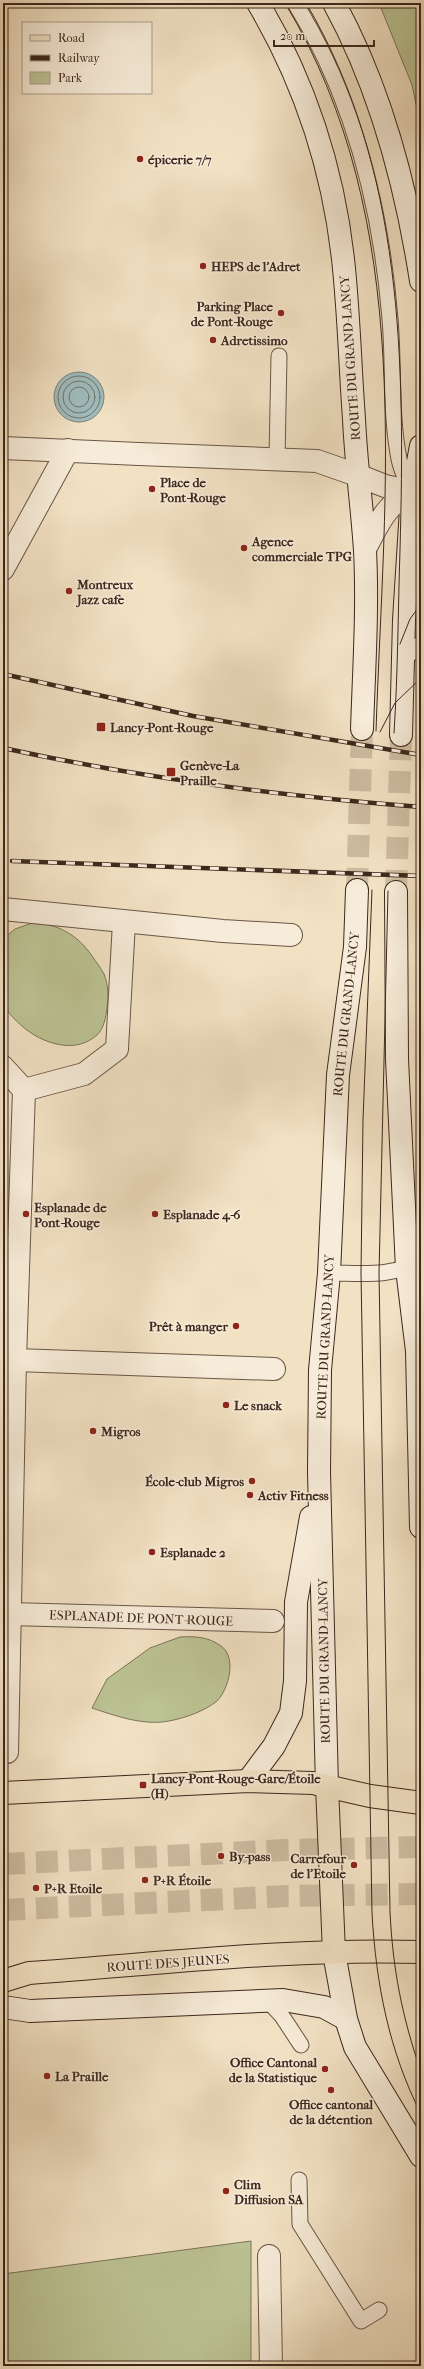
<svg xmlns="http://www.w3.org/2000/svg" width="424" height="2369" viewBox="0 0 424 2369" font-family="'IM FELL French Canon',serif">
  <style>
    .green { fill: #bcc394; stroke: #7c7558 }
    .water { fill: #9fbcbd; stroke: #78807d }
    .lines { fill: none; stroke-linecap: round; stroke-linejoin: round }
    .shore { stroke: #6e726c; stroke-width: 1 }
    .secondary-tunnel { stroke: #cebda2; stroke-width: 22; stroke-dasharray: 22 11; stroke-linecap: butt }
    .primary-tunnel { stroke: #cebda2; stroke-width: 22; stroke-dasharray: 22 11; stroke-linecap: butt }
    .service-casing { stroke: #6a5646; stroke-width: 17 }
    .pedestrian-casing { stroke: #6a5646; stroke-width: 24 }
    .minor-casing { stroke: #6a5646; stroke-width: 24 }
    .tertiary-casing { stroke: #6a5646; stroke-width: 24 }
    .secondary-casing { stroke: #3d271c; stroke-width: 24 }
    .primary-casing { stroke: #3d271c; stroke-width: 24 }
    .service { stroke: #f7ecd9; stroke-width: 15 }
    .pedestrian { stroke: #f7ecd9; stroke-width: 22 }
    .minor { stroke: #f7ecd9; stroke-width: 22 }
    .tertiary { stroke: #f7ecd9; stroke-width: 22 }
    .secondary { stroke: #f7ecd9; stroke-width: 22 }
    .primary { stroke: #f2e2c4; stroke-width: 22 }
    .tram { stroke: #3d271c; stroke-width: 1 }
    .rail-casing { stroke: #3d271c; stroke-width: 4.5 }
    .rail { stroke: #f7ecd9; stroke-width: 3; stroke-dasharray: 9; stroke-linecap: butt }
    .poi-dot { fill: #8f2418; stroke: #f7ecd9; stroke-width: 1.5 }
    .labels { text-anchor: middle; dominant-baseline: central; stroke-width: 3; stroke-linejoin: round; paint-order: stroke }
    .poi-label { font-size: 13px; font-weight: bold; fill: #3d271c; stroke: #f7ecd9; text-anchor: start }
    .street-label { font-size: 13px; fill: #3d271c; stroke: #f7ecd9 }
  </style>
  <rect width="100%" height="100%" fill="#f2e2c4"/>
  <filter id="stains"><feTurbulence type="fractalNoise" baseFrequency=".005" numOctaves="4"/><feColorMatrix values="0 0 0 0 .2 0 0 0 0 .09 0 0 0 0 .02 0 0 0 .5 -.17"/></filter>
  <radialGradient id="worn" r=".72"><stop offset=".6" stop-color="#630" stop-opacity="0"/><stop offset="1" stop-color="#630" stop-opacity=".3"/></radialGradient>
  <!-- green -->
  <g class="green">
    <path d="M379,3H421V128L412,85Z"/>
    <path d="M32,923C57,923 78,935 92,956C96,962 101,968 104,974C108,984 109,996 107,1007C106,1016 104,1029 97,1035C75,1055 42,1043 23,1027C16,1021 6,1011 3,1003C0,996 3,951 3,939L15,929Z"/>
    <path d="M180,1637C195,1636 209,1637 221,1646C237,1657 229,1689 217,1701C205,1711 185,1718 169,1721C144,1726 116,1716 92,1708L107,1679L150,1648Z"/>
    <path d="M251,2241V2366H3V2274Z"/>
  </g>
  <!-- water -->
  <circle class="water" cx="79" cy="397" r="25"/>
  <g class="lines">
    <!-- shore -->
    <g class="shore">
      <circle cx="79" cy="397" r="21"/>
      <circle cx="79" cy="397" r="16"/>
      <circle cx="79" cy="397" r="10"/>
    </g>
    <!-- secondary-tunnel -->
    <g class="secondary-tunnel">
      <path d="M357,890L362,729"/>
      <path d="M396,892L401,735"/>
    </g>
    <!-- primary-tunnel -->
    <g class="primary-tunnel">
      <path d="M3,1864L287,1850L421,1847"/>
      <path d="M3,1910L288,1896L421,1894"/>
    </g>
    <defs>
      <g id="service">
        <path d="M295,3C354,98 381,209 390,319C394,365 390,413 399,459C401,470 407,482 412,493"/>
        <path d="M277,459L279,356"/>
        <path d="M403,661L421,643"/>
        <path d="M329,1273C360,1273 393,1278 421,1260"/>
        <path d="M268,2001L282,2016L301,2045"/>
        <path d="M299,2180L300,2224L361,2321L379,2310"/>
      </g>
      <g id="pedestrian">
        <path d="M3,448L139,454"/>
        <path d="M3,569L68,450"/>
        <path d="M3,909L223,931L291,935"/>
        <path d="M3,1067L24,1090L15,1360L7,1752"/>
        <path d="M24,1090L84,1074L117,1049L124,922"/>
        <path d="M15,1360L274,1369"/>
        <path d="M4,1628L9,1614L273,1621"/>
      </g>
      <g id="minor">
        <path d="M139,454L317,461L357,475"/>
        <path d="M269,2256L271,2366"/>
      </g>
      <g id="tertiary">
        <path d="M357,475L385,486L418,493"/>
        <path d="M365,549C377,527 386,502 412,493"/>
      </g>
      <g id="secondary">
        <path d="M258,3C304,81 333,169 343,259C349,313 350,366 354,419C356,463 362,506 365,550C368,609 364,669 362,729"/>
        <path d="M334,3C381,89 406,184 421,281"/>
        <path d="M401,735L404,620L412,493L421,446"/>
        <path d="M396,892L397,1059L407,1269L417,1351L421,1527"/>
        <path d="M248,1781L274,1746L291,1713L295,1681L296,1602L311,1517"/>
        <path d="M327,1786L319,1472L320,1370L329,1273L338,1075L355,947L357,890"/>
        <path d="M334,1953L346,2019L355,2047L421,2156"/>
        <path d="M3,2007L30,2011L283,2000L324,2007L346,2019"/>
      </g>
      <g id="primary">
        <path d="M327,1786L334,1953"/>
        <path d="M3,1793L248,1781L313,1783L370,1796L421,1803"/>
        <path d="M3,1981L29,1973C159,1964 291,1948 421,1952"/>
      </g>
    </defs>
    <!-- service casing -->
    <use href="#service" class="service-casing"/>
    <!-- pedestrian casing -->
    <use href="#pedestrian" class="pedestrian-casing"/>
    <!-- minor casing -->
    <use href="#minor" class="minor-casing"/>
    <!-- tertiary casing -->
    <use href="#tertiary" class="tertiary-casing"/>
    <!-- secondary casing -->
    <use href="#secondary" class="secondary-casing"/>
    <!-- primary casing -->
    <use href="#primary" class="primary-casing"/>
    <!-- service -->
    <use href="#service" class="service"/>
    <!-- pedestrian -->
    <use href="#pedestrian" class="pedestrian"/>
    <!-- minor -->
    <use href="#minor" class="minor"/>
    <!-- tertiary -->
    <use href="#tertiary" class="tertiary"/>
    <!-- secondary -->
    <use href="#secondary" class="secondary"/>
    <!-- primary -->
    <use href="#primary" class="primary"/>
    <!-- tram -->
    <g class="tram">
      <path d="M285,3C417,221 384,487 376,731"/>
      <path d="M306,3C404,169 405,363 400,550C398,611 398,672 394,733"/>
      <path d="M400,644L410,619L421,604"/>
      <path d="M380,732L395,703L421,678"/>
      <path d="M372,890L363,1120L361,1273L372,1913C376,1984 389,2051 421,2114"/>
      <path d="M388,891L379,1273L390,1912C393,1971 402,2016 421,2072"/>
    </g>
    <defs>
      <g id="rail">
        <path d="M3,674L193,716L421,755"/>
        <path d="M3,748C141,778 280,796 421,807"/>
        <path d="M12,861L421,876"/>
      </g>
    </defs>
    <!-- rail casing -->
    <use href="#rail" class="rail-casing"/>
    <!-- rail -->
    <use href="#rail" class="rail"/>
  </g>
  <!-- markers -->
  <g class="poi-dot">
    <circle cx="140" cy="159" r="4"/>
    <circle cx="203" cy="266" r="4"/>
    <circle cx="281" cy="313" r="4"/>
    <circle cx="213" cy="340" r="4"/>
    <circle cx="152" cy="489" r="4"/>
    <circle cx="244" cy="548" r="4"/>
    <circle cx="69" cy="591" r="4"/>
    <rect x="96" y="722" width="10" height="10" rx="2"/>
    <rect x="166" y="767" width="10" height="10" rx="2"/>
    <circle cx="26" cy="1214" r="4"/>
    <circle cx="155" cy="1214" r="4"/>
    <circle cx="236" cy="1326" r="4"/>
    <circle cx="226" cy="1405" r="4"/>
    <circle cx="93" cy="1431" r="4"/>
    <circle cx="252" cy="1481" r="4"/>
    <circle cx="250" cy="1495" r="4"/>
    <circle cx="152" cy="1552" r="4"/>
    <rect x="139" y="1781" width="8" height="8" rx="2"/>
    <circle cx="221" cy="1856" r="4"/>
    <circle cx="354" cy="1865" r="4"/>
    <circle cx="145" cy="1880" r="4"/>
    <circle cx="36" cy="1888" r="4"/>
    <circle cx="325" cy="2069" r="4"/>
    <circle cx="47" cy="2076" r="4"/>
    <circle cx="331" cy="2090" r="4"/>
    <circle cx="226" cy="2191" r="4"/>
  </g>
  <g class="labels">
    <!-- poi labels -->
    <g class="poi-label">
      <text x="148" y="159">épicerie 7/7</text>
      <text x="211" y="266">HEPS de l'Adret</text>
      <text x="273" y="306" text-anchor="end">Parking Place<tspan x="273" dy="15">de Pont-Rouge</tspan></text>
      <text x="221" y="340">Adretissimo</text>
      <text x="160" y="482">Place de<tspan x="160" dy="15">Pont-Rouge</tspan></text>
      <text x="252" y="541">Agence<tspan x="252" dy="15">commerciale TPG</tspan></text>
      <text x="77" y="584">Montreux<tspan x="77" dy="15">Jazz cafe</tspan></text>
      <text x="110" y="727">Lancy-Pont-Rouge</text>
      <text x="180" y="765">Genève-La<tspan x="180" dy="15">Praille</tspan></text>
      <text x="34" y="1207">Esplanade de<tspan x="34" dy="15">Pont-Rouge</tspan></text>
      <text x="163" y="1214">Esplanade 4-6</text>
      <text x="228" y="1326" text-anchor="end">Prêt à manger</text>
      <text x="234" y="1405">Le snack</text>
      <text x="101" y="1431">Migros</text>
      <text x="244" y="1481" text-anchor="end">École-club Migros</text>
      <text x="258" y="1495">Activ Fitness</text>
      <text x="160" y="1552">Esplanade 2</text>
      <text x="151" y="1778">Lancy-Pont-Rouge-Gare/Étoile<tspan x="151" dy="15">(H)</tspan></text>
      <text x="229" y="1856">By-pass</text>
      <text x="346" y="1858" text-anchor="end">Carrefour<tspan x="346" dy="15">de l'Etoile</tspan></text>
      <text x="153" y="1880">P+R Étoile</text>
      <text x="44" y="1888">P+R Etoile</text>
      <text x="317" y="2062" text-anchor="end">Office Cantonal<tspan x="317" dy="15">de la Statistique</tspan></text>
      <text x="55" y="2076">La Praille</text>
      <text x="331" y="2104" text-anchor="middle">Office cantonal<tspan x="331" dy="15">de la détention</tspan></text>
      <text x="234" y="2184">Clim<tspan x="234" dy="15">Diffusion SA</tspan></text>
    </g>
    <!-- street labels -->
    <g class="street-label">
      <text transform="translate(350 358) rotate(-94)">ROUTE DU GRAND-LANCY</text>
      <text transform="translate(346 1014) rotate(-84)">ROUTE DU GRAND-LANCY</text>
      <text transform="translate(325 1337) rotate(-87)">ROUTE DU GRAND-LANCY</text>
      <text transform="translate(141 1618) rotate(2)">ESPLANADE DE PONT-ROUGE</text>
      <text transform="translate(324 1661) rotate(-91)">ROUTE DU GRAND-LANCY</text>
      <text transform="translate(168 1963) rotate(-4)">ROUTE DES JEUNES</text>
    </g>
  </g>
  <!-- margin -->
  <rect width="424" height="2369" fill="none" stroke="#f2e2c4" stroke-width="16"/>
  <rect x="4" y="4" width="416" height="2361" fill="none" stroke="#3d271c" stroke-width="2"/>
  <rect x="8" y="8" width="408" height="2353" fill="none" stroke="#3d271c"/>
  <!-- legend -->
  <rect x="22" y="22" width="130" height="72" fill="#f7ecd9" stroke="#ad9d8d"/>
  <rect x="30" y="35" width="20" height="6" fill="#f2e2c4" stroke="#ad9d8d"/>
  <text x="58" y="42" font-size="12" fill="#3d271c">Road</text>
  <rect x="30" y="55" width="20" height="6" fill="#3d271c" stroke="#ad9d8d"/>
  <text x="58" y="62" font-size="12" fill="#3d271c">Railway</text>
  <rect x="30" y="72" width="20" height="12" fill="#bcc394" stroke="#ad9d8d"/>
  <text x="58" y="82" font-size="12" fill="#3d271c">Park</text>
  <!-- scale -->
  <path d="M274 40v6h100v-6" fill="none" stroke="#3d271c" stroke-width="2"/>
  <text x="280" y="40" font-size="12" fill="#3d271c" stroke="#f7ecd9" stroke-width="3" paint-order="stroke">20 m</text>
  <rect width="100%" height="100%" filter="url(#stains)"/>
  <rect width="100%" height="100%" fill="url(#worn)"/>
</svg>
